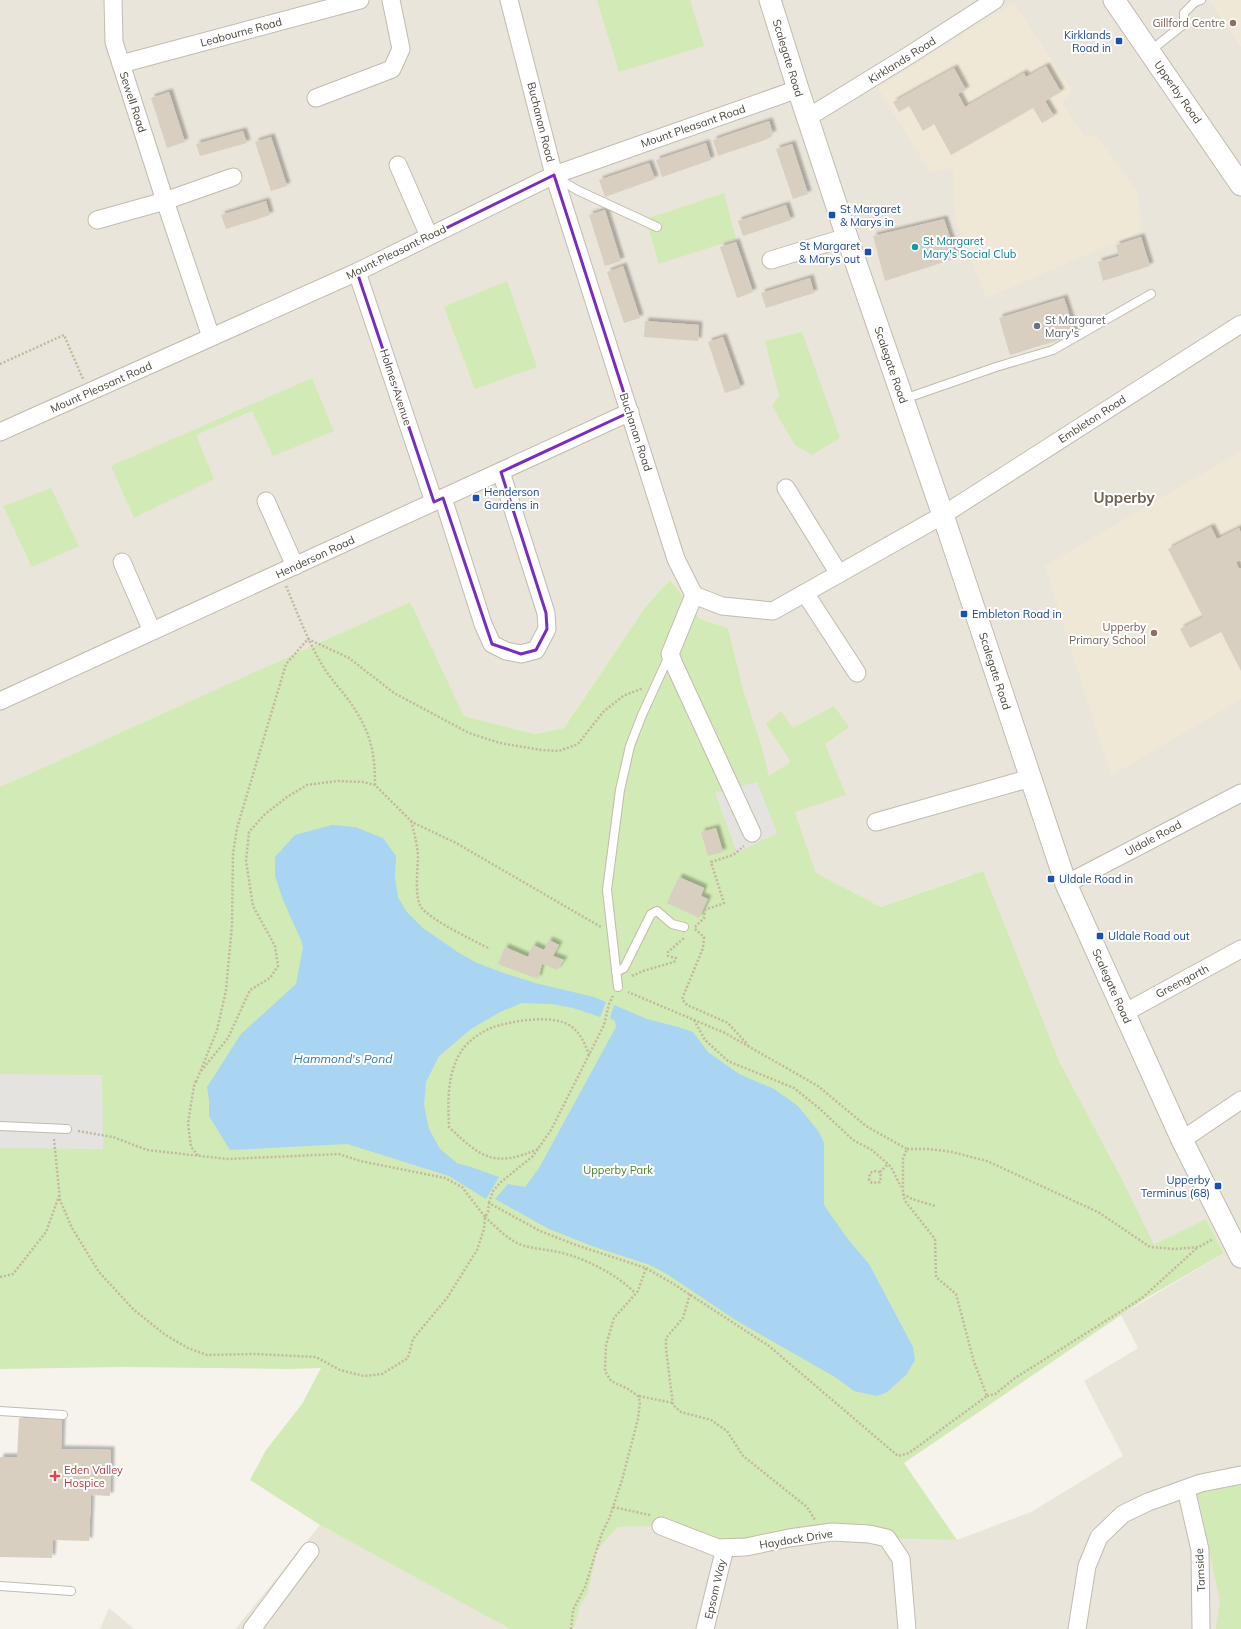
<svg xmlns="http://www.w3.org/2000/svg" width="1241" height="1629" viewBox="0 0 1241 1629" font-family="Mulish,sans-serif">
  <style>
    .residential { fill: #eae5da }
    .education { fill: #efe8d6 }
    .green { fill: #d2eab5 }
    .parking { fill: #e5e3e0 }
    .water { fill: #a9d4f2 }
    .building { fill: #d8cfc1; filter: url(#shadow) }
    .lines { fill: none; stroke-linecap: round; stroke-linejoin: round }
    .service-casing { stroke: #c2bbae; stroke-width: 10 }
    .minor-casing { stroke: #c2bbae; stroke-width: 19 }
    .tertiary-casing { stroke: #c2bbae; stroke-width: 23 }
    .path { stroke: #c4b79f; stroke-width: 2.5; stroke-dasharray: 2 2; stroke-linecap: butt }
    .service { stroke: #fff; stroke-width: 8 }
    .minor { stroke: #fff; stroke-width: 17 }
    .tertiary { stroke: #fff; stroke-width: 21 }
    .marked { fill: none; stroke: #7b2cbf; stroke-width: 3; stroke-linejoin: round }
    .education-dot { fill: #8d6e63; stroke: #fff; stroke-width: 1.5 }
    .transit-dot { fill: #1a4fb4; stroke: #fff; stroke-width: 1.5 }
    .culture-dot { fill: #0f9aa8; stroke: #fff; stroke-width: 1.5 }
    .worship-dot { fill: #6b7280; stroke: #fff; stroke-width: 1.5 }
    .health-dot { fill: #e0444e; stroke: #fff; stroke-width: 1.5 }
    .labels { text-anchor: middle; dominant-baseline: central; stroke-width: 4; stroke-linejoin: round; paint-order: stroke }
    .education-label { font-size: 11px; fill: #785e54; stroke: #fff; text-anchor: end }
    .street-label { font-size: 11px; fill: #4b4439; stroke: #fff }
    .transit-label { font-size: 11px; fill: #164399; stroke: #fff; text-anchor: start }
    .culture-label { font-size: 11px; fill: #0d838f; stroke: #fff; text-anchor: start }
    .worship-label { font-size: 11px; fill: #5b616d; stroke: #fff; text-anchor: start }
    .park-label { font-size: 11px; fill: #4a7f2a; stroke: #fff }
    .health-label { font-size: 11px; fill: #be3a42; stroke: #fff; text-anchor: start }
    .water-label { font-size: 12px; font-style: italic; fill: #2e7ab2; stroke: #fff }
    .district-label { font-size: 15px; font-weight: bold; fill: #6e6250; stroke: #fff }
  </style>
  <defs>
    <filter id="shadow"><feDropShadow dx="3.5" dy="-3.5" stdDeviation="1" flood-color="#0004"/></filter>
  </defs>
  <rect width="100%" height="100%" fill="#f6f3ec"/>
  <!-- residential -->
  <g class="residential">
    <path d="M0,0H1209L1241,46V1629H574L580,1606L588,1593L597,1550L618,1527L661,1526L832,1532L957,1540L1031,1512L1123,1456L1084,1381L1138,1348L1121,1315L1224,1253L1206,1219L1154,1244L1122,1179L1059,1061L973,874L881,907L816,873L795,812L769,777L762,747L743,689L728,628L700,619L670,580L646,606L564,728L535,734L464,716L409,603L0,787Z"/>
    <path d="M320,1525L438,1589L510,1629H235Z"/>
    <path d="M109,1608L134,1629H100Z"/>
  </g>
  <!-- education -->
  <g class="education">
    <path d="M1209,0H1241V46Z"/>
    <path d="M1014,3L1072,90L1062,103L1084,136H1097L1138,193L1141,231L986,298L955,219L953,168L930,172L878,88Z"/>
    <path d="M1241,451V699L1111,776L1045,566Z"/>
  </g>
  <!-- green -->
  <g class="green">
    <path d="M597,0H690L704,46L619,72Z"/>
    <path d="M724,193L736,239L659,264L646,219Z"/>
    <path d="M507,281L537,367L475,389L444,307Z"/>
    <path d="M802,332L840,438L812,455L795,445L772,406L779,396L765,341Z"/>
    <path d="M312,378L334,431L273,456L252,411L196,435L214,479L134,518L111,466Z"/>
    <path d="M51,488L79,546L32,567L3,506Z"/>
    <path d="M670,580L700,619L728,628L743,689L762,747L769,776L791,762L766,724L781,711L793,728L834,706L849,727L825,744L846,795L795,812L816,873L881,907L983,871L1059,1061L1122,1179L1154,1244L1206,1219L1224,1253L1143,1300L904,1463L957,1540L887,1538L869,1534L746,1547L661,1526L618,1527L597,1550L588,1593L580,1606L574,1629H510L320,1525L250,1480L266,1450L302,1404L321,1368L289,1369L122,1367L0,1369V787L410,602L464,716L535,734L564,728L646,606Z"/>
    <path d="M1241,1485V1629H1216L1220,1601L1197,1492Z"/>
  </g>
  <!-- parking -->
  <g class="parking">
    <path d="M757,782L777,833L737,853L715,793Z"/>
    <path d="M0,1074L102,1075L103,1149L0,1148Z"/>
  </g>
  <!-- water -->
  <g class="water">
    <path d="M332,825L355,827L383,838L396,856L395,877L398,897L406,911L423,928L459,953L477,963L504,973L535,983L594,997L606,1002L600,1017L573,1008L552,1004L522,1003L500,1012L471,1029L439,1056L426,1082L424,1105L429,1129L440,1149L457,1163L474,1168L499,1177L486,1199L449,1176L347,1144L230,1150L209,1116V1100L207,1087L241,1034L296,984L303,947L301,940L283,900L275,876V857L295,835Z"/>
    <path d="M614,1005L647,1019L678,1027L693,1032L708,1052L739,1074L774,1089L798,1106L819,1132L824,1143V1205L847,1238L869,1264L913,1347L915,1360L906,1375L887,1392L877,1396L854,1391L835,1377L737,1321L667,1274L650,1265L592,1246L549,1229L495,1199L508,1184L525,1187L539,1168L616,1027L615,1021L610,1018Z"/>
  </g>
  <!-- building -->
  <g class="building">
    <path d="M1046,66L1061,92L1045,101L1054,116L1042,123L1033,108L951,155L934,124L923,131L909,106L899,112L893,102L954,68L966,90L958,94L965,107L1024,73L1026,77Z"/>
    <path d="M169,92L185,142L167,148L151,98Z"/>
    <path d="M769,121L773,134L767,136L768,139L718,156L713,140Z"/>
    <path d="M243,131L247,143L200,156L196,144Z"/>
    <path d="M271,137L287,186L271,191L255,142Z"/>
    <path d="M706,143L711,160L662,177L656,160Z"/>
    <path d="M792,144L808,194L793,199L776,149Z"/>
    <path d="M649,163L655,179L605,197L599,180Z"/>
    <path d="M266,201L270,215L226,229L221,215Z"/>
    <path d="M786,205L791,220L743,236L738,221Z"/>
    <path d="M605,210L621,261L605,266L589,215Z"/>
    <path d="M944,219L957,258L885,281L873,236Z"/>
    <path d="M1141,237L1150,266L1103,281L1098,262L1119,256L1116,245Z"/>
    <path d="M736,242L753,292L737,298L720,247Z"/>
    <path d="M623,266L640,318L624,323L607,272Z"/>
    <path d="M810,278L814,293L766,308L761,293Z"/>
    <path d="M1064,298L1076,335L1010,355L999,318Z"/>
    <path d="M645,321L699,325L698,341L644,337Z"/>
    <path d="M723,337L741,388L725,393L708,342Z"/>
    <path d="M1211,527L1217,539L1239,528L1241,533V560L1236,562L1239,569L1241,568V671L1221,632L1190,648L1180,629L1203,617L1168,549Z"/>
    <path d="M716,828L723,852L708,856L701,832Z"/>
    <path d="M679,877L704,888L701,896L708,899L699,918L667,903Z"/>
    <path d="M549,940L559,945L553,956L564,960L557,970L542,964L538,979L498,964L505,947L528,957L533,945L544,950Z"/>
    <path d="M19,1418L62,1420L61,1449L111,1450L110,1496L91,1495L89,1541L53,1540L52,1558L0,1557V1457H17Z"/>
  </g>
  <g class="lines">
    <defs>
      <g id="service">
        <path d="M1150,51L1184,24V13L1195,2L1201,0"/>
        <path d="M557,178L577,190L657,227"/>
        <path d="M904,399L996,367L1053,350L1151,294"/>
        <path d="M616,972L624,968L651,914L657,911L672,924L684,927"/>
        <path d="M618,987L607,890L620,790L630,746L642,715L669,656"/>
        <path d="M0,1126L67,1129"/>
        <path d="M0,1411L63,1415"/>
        <path d="M0,1586L71,1591"/>
      </g>
      <g id="minor">
        <path d="M113,0L114,42L165,201L211,337"/>
        <path d="M509,0L554,175L676,559L694,595L722,606L773,611L943,515L1241,324"/>
        <path d="M121,64L360,0"/>
        <path d="M316,98L392,69L401,49L391,0"/>
        <path d="M807,118L911,54L995,0"/>
        <path d="M398,165L429,236"/>
        <path d="M97,220L165,201L233,177"/>
        <path d="M771,260L847,237"/>
        <path d="M357,272L434,502"/>
        <path d="M0,432L357,272L554,175L798,89"/>
        <path d="M786,488L839,574"/>
        <path d="M443,498L483,624L492,644L506,651L521,654L536,650L547,629L546,613L501,472"/>
        <path d="M266,501L295,566"/>
        <path d="M122,562L152,631"/>
        <path d="M805,593L857,673"/>
        <path d="M694,595L670,654L674,664L752,833"/>
        <path d="M0,701L630,412"/>
        <path d="M876,822L1031,778"/>
        <path d="M1066,884L1241,793"/>
        <path d="M1124,1013L1241,949"/>
        <path d="M1182,1140L1241,1100"/>
        <path d="M1186,1489L1200,1550L1201,1629"/>
        <path d="M661,1526L718,1548L746,1547L789,1538L832,1532L869,1534L887,1538L901,1559L907,1629"/>
        <path d="M252,1629L310,1551"/>
        <path d="M705,1629L725,1548"/>
        <path d="M1077,1629L1087,1566L1099,1537L1123,1514L1148,1502L1201,1483L1241,1475"/>
      </g>
      <g id="tertiary">
        <path d="M770,0L798,89L847,237L943,515L1066,884L1182,1140L1241,1257"/>
        <path d="M1114,0L1241,185"/>
      </g>
    </defs>
    <!-- service casing -->
    <use href="#service" class="service-casing"/>
    <!-- minor casing -->
    <use href="#minor" class="minor-casing"/>
    <!-- tertiary casing -->
    <use href="#tertiary" class="tertiary-casing"/>
    <!-- path -->
    <g class="path">
      <path d="M0,364L64,335L83,379"/>
      <path d="M286,586C297,612 307,639 321,663C331,681 347,695 357,713C372,737 375,757 375,785"/>
      <path d="M411,821C414,832 417,843 418,855C418,868 414,895 421,907C430,920 475,941 490,949"/>
      <path d="M695,927L704,918L705,910L724,903L711,862L733,855L744,846"/>
      <path d="M695,929L704,937L703,948L682,999L687,1005L728,1023L748,1045"/>
      <path d="M632,976L643,971L674,962L676,958L668,956V952L684,938"/>
      <path d="M694,1020L705,1040L728,1061L794,1088L820,1109L853,1140L872,1150L888,1164L891,1167L901,1187"/>
      <path d="M201,1071L228,1038L250,990L270,978L278,966L275,946L253,906L246,861L249,832L264,815L287,797L307,785L338,781L363,782L375,785L412,822L456,843L601,927"/>
      <path d="M196,1081L194,1086L188,1123L191,1147L198,1155"/>
      <path d="M196,1082L217,1030L226,990L232,925L233,854L237,828L286,664L308,639L349,658L394,693L469,733L500,743L541,750L559,751L578,744L603,712L623,696L643,688"/>
      <path d="M78,1131L113,1137L147,1150L228,1159L339,1154L360,1161L445,1178L462,1187L485,1217L488,1212L489,1203L540,1231L576,1245L646,1268L672,1283L769,1346L898,1456L909,1453L987,1396L974,1362L956,1294L936,1277L935,1239L905,1201L903,1194V1158L907,1149L866,1126L818,1086L725,1033L628,992"/>
      <path d="M54,1139L60,1200L72,1228L99,1272L133,1309L164,1334L188,1348L207,1355L255,1354L316,1357L340,1370L364,1376L382,1374L408,1358L413,1339L447,1298L477,1250L484,1229L485,1217"/>
      <path d="M538,1149C495,1168 481,1158 449,1127C448,1102 447,1077 459,1055C465,1043 479,1033 491,1028C510,1021 555,1013 572,1027C581,1034 585,1044 589,1055"/>
      <path d="M907,1149H929L952,1152L987,1161L1098,1212L1150,1247L1175,1249L1199,1247L1213,1239"/>
      <path d="M880,1172L874,1171L870,1173L869,1180L872,1183L880,1182L881,1177L880,1172L888,1164"/>
      <path d="M903,1194L912,1199L935,1206"/>
      <path d="M489,1203L493,1191L501,1182L533,1156L551,1130L604,1025L609,1004L613,996"/>
      <path d="M485,1217C495,1226 506,1238 519,1244C532,1249 545,1249 558,1252C583,1257 618,1275 635,1293"/>
      <path d="M0,1277L13,1274L46,1232L59,1196"/>
      <path d="M690,1294L683,1318L666,1338V1349L673,1405L681,1412L711,1420L727,1431L743,1456L807,1507L815,1520"/>
      <path d="M639,1396L673,1403"/>
      <path d="M987,1396L995,1394L1015,1378L1142,1298L1198,1247"/>
      <path d="M613,1507L650,1515"/>
      <path d="M571,1629L573,1610L585,1587L602,1533L609,1519L622,1480L638,1419L640,1402L638,1396L628,1389L611,1381L605,1371L606,1345L614,1318L638,1291L646,1268"/>
    </g>
    <!-- service -->
    <use href="#service" class="service"/>
    <!-- minor -->
    <use href="#minor" class="minor"/>
    <!-- tertiary -->
    <use href="#tertiary" class="tertiary"/>
  </g>
  <!-- marked area -->
  <path class="marked" d="M554,175L630,412L501,472L546,613L547,629L536,650L521,654L492,644L443,498L434,502L357,272Z"/>
  <!-- markers -->
  <g class="education-dot">
    <circle cx="1233" cy="23" r="4"/>
    <circle cx="1154" cy="633" r="4"/>
  </g>
  <g class="transit-dot">
    <rect x="1115" y="37" width="8" height="8" rx="2"/>
    <rect x="828" y="211" width="8" height="8" rx="2"/>
    <rect x="864" y="248" width="8" height="8" rx="2"/>
    <rect x="472" y="494" width="8" height="8" rx="2"/>
    <rect x="960" y="610" width="8" height="8" rx="2"/>
    <rect x="1047" y="875" width="8" height="8" rx="2"/>
    <rect x="1096" y="932" width="8" height="8" rx="2"/>
    <rect x="1214" y="1182" width="8" height="8" rx="2"/>
  </g>
  <circle class="culture-dot" cx="915" cy="247" r="4"/>
  <circle class="worship-dot" cx="1037" cy="326" r="4"/>
  <path class="health-dot" d="M53 1470h4v4h4v4h-4v4h-4v-4h-4v-4h4z"/>
  <g class="labels">
    <!-- education labels -->
    <g class="education-label">
      <text x="1225" y="23">Gillford Centre</text>
      <text x="1146" y="627">Upperby<tspan x="1146" dy="13">Primary School</tspan></text>
    </g>
    <!-- street labels -->
    <g class="street-label">
      <text transform="translate(241 32) rotate(-15)">Leabourne Road</text>
      <text transform="translate(788 58) rotate(73)">Scalegate Road</text>
      <text transform="translate(902 60) rotate(-32)">Kirklands Road</text>
      <text transform="translate(1178 92) rotate(55)">Upperby Road</text>
      <text transform="translate(133 102) rotate(72)">Sewell Road</text>
      <text transform="translate(541 122) rotate(76)">Buchanan Road</text>
      <text transform="translate(693 126) rotate(-19)">Mount Pleasant Road</text>
      <text transform="translate(396 252) rotate(-26)">Mount Pleasant Road</text>
      <text transform="translate(891 365) rotate(71)">Scalegate Road</text>
      <text transform="translate(101 387) rotate(-24)">Mount Pleasant Road</text>
      <text transform="translate(396 387) rotate(72)">Holmes Avenue</text>
      <text transform="translate(1092 419) rotate(-33)">Embleton Road</text>
      <text transform="translate(636 432) rotate(72)">Buchanan Road</text>
      <text transform="translate(315 557) rotate(-25)">Henderson Road</text>
      <text transform="translate(995 671) rotate(72)">Scalegate Road</text>
      <text transform="translate(1153 838) rotate(-28)">Uldale Road</text>
      <text transform="translate(1182 981) rotate(-28)">Greengarth</text>
      <text transform="translate(1112 986) rotate(66)">Scalegate Road</text>
      <text transform="translate(796 1539) rotate(-9)">Haydock Drive</text>
      <text transform="translate(1200 1570) rotate(-93)">Tarnside</text>
      <text transform="translate(715 1589) rotate(-77)">Epsom Way</text>
    </g>
    <!-- transit labels -->
    <g class="transit-label">
      <text x="1111" y="35" text-anchor="end">Kirklands<tspan x="1111" dy="13">Road in</tspan></text>
      <text x="840" y="209">St Margaret<tspan x="840" dy="13">&amp; Marys in</tspan></text>
      <text x="860" y="246" text-anchor="end">St Margaret<tspan x="860" dy="13">&amp; Marys out</tspan></text>
      <text x="484" y="492">Henderson<tspan x="484" dy="13">Gardens in</tspan></text>
      <text x="972" y="614">Embleton Road in</text>
      <text x="1059" y="879">Uldale Road in</text>
      <text x="1108" y="936">Uldale Road out</text>
      <text x="1210" y="1180" text-anchor="end">Upperby<tspan x="1210" dy="13">Terminus (68)</tspan></text>
    </g>
    <!-- culture labels -->
    <g class="culture-label">
      <text x="923" y="241">St Margaret<tspan x="923" dy="13">Mary's Social Club</tspan></text>
    </g>
    <!-- worship labels -->
    <g class="worship-label">
      <text x="1045" y="320">St Margaret<tspan x="1045" dy="13">Mary's</tspan></text>
    </g>
    <!-- park labels -->
    <g class="park-label">
      <text x="618" y="1170">Upperby Park</text>
    </g>
    <!-- health labels -->
    <g class="health-label">
      <text x="64" y="1470">Eden Valley<tspan x="64" dy="13">Hospice</tspan></text>
    </g>
    <!-- water labels -->
    <g class="water-label">
      <text x="343" y="1058">Hammond's Pond</text>
    </g>
    <!-- district labels -->
    <g class="district-label">
      <text x="1124" y="497">Upperby</text>
    </g>
  </g>
</svg>
